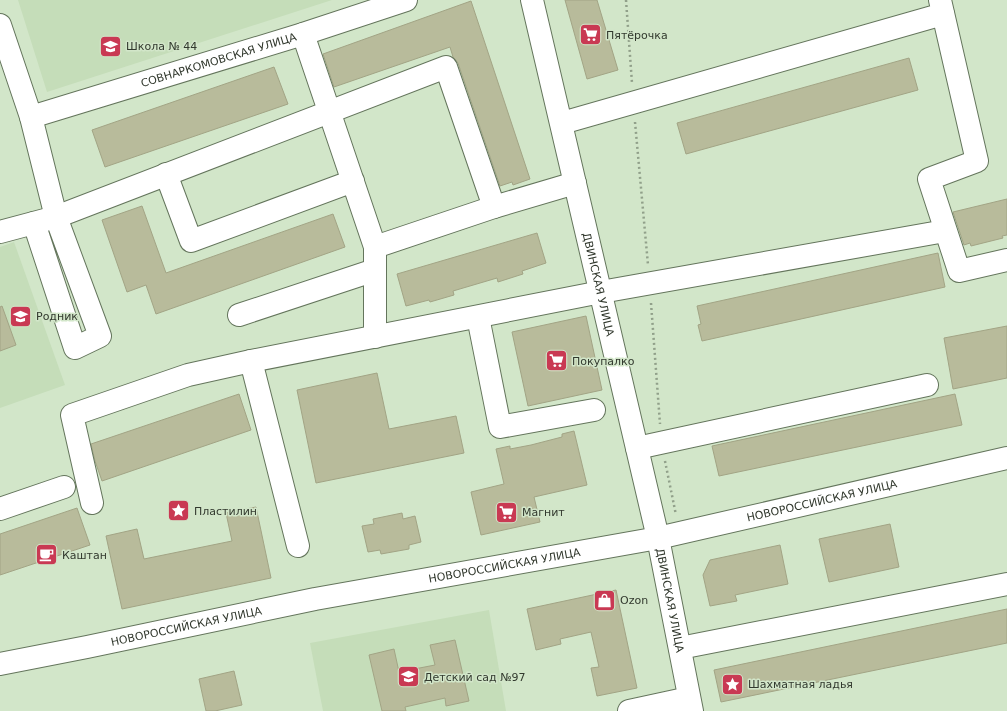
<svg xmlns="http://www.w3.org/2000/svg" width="1007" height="711" viewBox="0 0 1007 711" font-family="'DejaVu Sans',sans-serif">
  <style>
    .built { fill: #c5ddb9 }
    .building { fill: #b8bb9b; stroke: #a2a485 }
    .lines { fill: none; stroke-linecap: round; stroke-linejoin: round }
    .minor-casing { stroke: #64755c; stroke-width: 24 }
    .path { stroke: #91a08a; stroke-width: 2.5; stroke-dasharray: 2 3; stroke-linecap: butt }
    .minor { stroke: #fff; stroke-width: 22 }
    .labels { text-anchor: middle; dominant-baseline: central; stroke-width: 3; stroke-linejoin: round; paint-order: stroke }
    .poi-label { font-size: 11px; fill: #32392e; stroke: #d2e6c9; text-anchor: start }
    .street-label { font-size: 11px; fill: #32392e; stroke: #d2e6c9 }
  </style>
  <rect width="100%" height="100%" fill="#d2e6c9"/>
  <!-- built -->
  <g class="built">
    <path d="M18,0H332L47,92Z"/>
    <path d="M14,242L65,385L0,408V247Z"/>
    <path d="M489,610L506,711H323L310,643Z"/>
  </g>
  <!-- building -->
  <g class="building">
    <path d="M565,0H597L618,70L587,79Z"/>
    <path d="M471,1L530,179L513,185L512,182L500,186L458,63L453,57L450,47L334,87L323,54Z"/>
    <path d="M909,58L918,90L686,154L677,123Z"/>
    <path d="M274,67L288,104L105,167L92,130Z"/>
    <path d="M1007,199V235L1002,236L1003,238L971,246L970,243L964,245L953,212Z"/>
    <path d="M142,206L166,273L333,214L345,247L156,314L146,285L127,292L102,220Z"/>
    <path d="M537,233L546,263L522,271L523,274L498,282L497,278L453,291L454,295L430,302L429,300L406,306L397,274Z"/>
    <path d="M938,253L945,287L702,341L698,325L701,324L697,306Z"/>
    <path d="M2,306L16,345L0,351V307Z"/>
    <path d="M586,316L602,390L528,406L512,332Z"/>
    <path d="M1007,326V378L953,389L944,338Z"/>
    <path d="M377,373L389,429L456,416L464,453L316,483L297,390Z"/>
    <path d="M239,394L251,430L102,481L95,461L91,444Z"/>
    <path d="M955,394L962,425L719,476L712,446Z"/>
    <path d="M574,431L587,485L534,497L540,522L481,535L471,492L504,484L496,449L510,446V449L531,445L562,437V434Z"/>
    <path d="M256,507L271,578L122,609L106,536L137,529L144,559L232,541L226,513Z"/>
    <path d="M77,508L90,545L0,575V534Z"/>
    <path d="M402,513L403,519L415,516L421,542L409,545V549L381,554L380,550L368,552L362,526L374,524L373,519Z"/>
    <path d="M890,524L899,567L829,582L819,539Z"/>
    <path d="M780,545L788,584L735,595L737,601L710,606L703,575L710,560Z"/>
    <path d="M616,590L637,688L597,696L591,668L599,667L591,632L560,639L561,644L536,650L527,609Z"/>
    <path d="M1007,609V643L721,702L714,670Z"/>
    <path d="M455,640L469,701L446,706L445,698L405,707L406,711H382L369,655L394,649L399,672L435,665L430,645Z"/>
    <path d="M234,671L242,705L215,711H206L199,679Z"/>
  </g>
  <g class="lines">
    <defs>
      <g id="minor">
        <path id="s1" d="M532,0L658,538L692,711"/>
        <path d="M940,0L977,161L929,179L959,271L1007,260"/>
        <path d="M0,25L31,117L56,217L100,336L75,348L34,223"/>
        <path d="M303,34L375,247V337"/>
        <path id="s2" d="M31,117L303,34L406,0"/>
        <path d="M562,123L943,14"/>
        <path d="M166,174L191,241L353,181"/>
        <path d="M0,232L56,217L446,67L494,207L575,183"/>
        <path d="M375,247L494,207"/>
        <path d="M239,315L375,270"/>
        <path d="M478,317L500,427L594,410"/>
        <path d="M251,361L298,546"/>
        <path d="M637,448L927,385"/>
        <path d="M92,503L72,415L188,375L251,361L601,292L945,231"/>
        <path d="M0,509L64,487"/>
        <path d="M680,648L1007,584"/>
        <path id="s3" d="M0,664L87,647L315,599L658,538L1007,458"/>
        <path d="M629,711L689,698"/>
      </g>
    </defs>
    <!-- minor casing -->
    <use href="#minor" class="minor-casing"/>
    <!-- path -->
    <g class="path">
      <path d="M626,0L632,83"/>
      <path d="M635,122L648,265"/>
      <path d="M651,303L660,424"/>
      <path d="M665,461L676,515"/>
    </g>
    <!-- minor -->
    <use href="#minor" class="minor"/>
  </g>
  <!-- icons -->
  <defs>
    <symbol id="supermarket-square" viewBox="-11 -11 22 22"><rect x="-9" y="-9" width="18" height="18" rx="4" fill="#c93953" stroke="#d2e6c9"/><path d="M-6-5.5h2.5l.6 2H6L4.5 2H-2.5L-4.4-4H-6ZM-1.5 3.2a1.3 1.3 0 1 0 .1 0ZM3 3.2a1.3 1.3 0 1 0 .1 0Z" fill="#fff"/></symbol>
    <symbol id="school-square" viewBox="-11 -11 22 22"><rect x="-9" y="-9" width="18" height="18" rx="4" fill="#c93953" stroke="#d2e6c9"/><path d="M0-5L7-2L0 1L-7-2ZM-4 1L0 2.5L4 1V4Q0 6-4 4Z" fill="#fff"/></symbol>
    <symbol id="sight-square" viewBox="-11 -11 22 22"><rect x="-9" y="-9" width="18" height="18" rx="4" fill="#c93953" stroke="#d2e6c9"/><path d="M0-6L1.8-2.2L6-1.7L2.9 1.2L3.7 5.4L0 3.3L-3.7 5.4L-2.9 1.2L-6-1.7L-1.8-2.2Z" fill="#fff"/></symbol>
    <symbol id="cafe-square" viewBox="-11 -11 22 22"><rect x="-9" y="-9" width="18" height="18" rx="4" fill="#c93953" stroke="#d2e6c9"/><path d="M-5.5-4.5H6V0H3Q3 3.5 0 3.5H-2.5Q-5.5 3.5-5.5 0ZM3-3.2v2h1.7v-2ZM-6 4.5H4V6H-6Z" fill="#fff"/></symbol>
    <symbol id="shop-square" viewBox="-11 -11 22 22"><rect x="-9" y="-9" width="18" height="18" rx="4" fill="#c93953" stroke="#d2e6c9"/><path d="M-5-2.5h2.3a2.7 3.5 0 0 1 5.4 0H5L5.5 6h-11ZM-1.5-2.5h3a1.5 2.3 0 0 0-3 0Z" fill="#fff"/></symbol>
  </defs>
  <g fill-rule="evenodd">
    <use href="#supermarket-square" x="578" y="22" width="25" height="25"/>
    <use href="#school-square" x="98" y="34" width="25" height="25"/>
    <use href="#school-square" x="8" y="304" width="25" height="25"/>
    <use href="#supermarket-square" x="544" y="348" width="25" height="25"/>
    <use href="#sight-square" x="166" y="498" width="25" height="25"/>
    <use href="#supermarket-square" x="494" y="500" width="25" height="25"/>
    <use href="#cafe-square" x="34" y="542" width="25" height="25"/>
    <use href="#shop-square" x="592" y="588" width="25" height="25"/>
    <use href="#school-square" x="396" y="664" width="25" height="25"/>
    <use href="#sight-square" x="720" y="672" width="25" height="25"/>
  </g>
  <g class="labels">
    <!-- poi labels -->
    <g class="poi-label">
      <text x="606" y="35">Пятёрочка</text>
      <text x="126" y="46">Школа № 44</text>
      <text x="36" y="316">Родник</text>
      <text x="572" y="361">Покупалко</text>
      <text x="194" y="511">Пластилин</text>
      <text x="522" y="512">Магнит</text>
      <text x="62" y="555">Каштан</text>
      <text x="620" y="600">Ozon</text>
      <text x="424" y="677">Детский сад №97</text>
      <text x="748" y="684">Шахматная ладья</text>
    </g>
    <!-- street labels -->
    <g class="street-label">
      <text stroke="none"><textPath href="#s2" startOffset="196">СОВНАРКОМОВСКАЯ УЛИЦА</textPath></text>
      <text stroke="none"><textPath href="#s1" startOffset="292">ДВИНСКАЯ УЛИЦА</textPath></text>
      <text stroke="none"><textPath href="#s3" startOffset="838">НОВОРОССИЙСКАЯ УЛИЦА</textPath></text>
      <text stroke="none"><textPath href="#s3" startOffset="514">НОВОРОССИЙСКАЯ УЛИЦА</textPath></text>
      <text stroke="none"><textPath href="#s1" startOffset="616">ДВИНСКАЯ УЛИЦА</textPath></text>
      <text stroke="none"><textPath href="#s3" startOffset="190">НОВОРОССИЙСКАЯ УЛИЦА</textPath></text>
    </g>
  </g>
</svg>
